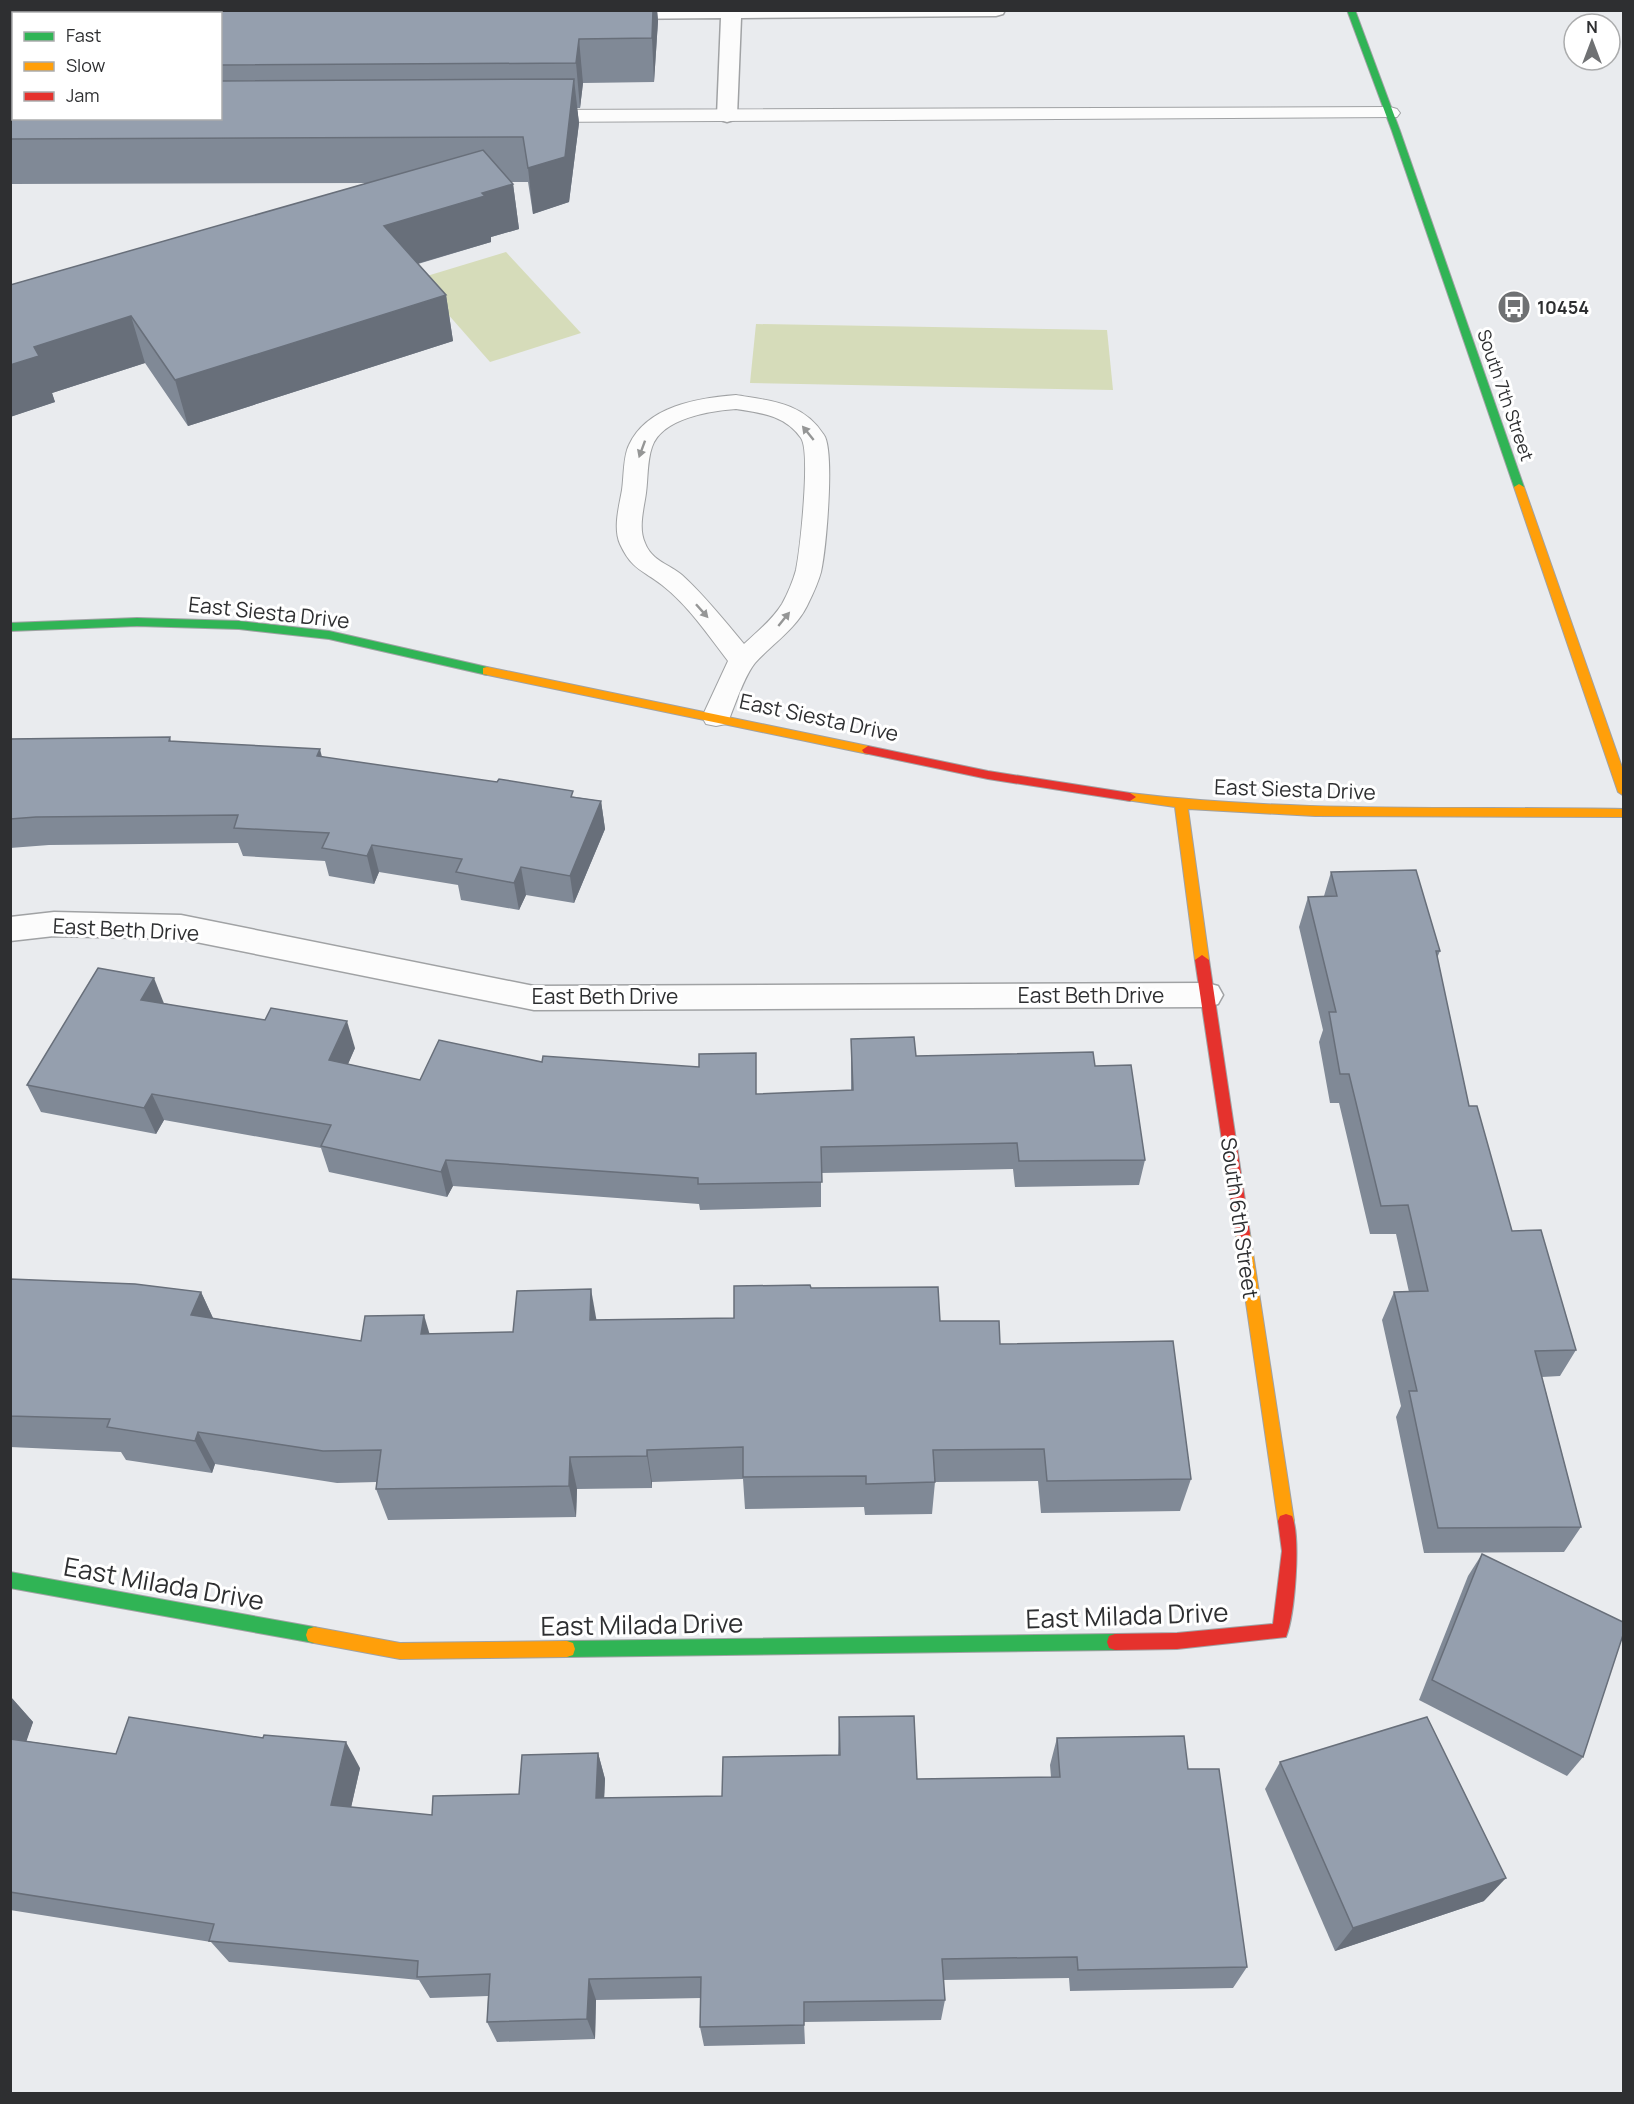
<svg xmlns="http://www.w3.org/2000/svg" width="1634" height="2104" viewBox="0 0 1634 2104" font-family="Manrope,sans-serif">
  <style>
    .green { fill: #d6dcba }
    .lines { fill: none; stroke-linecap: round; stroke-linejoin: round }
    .lane-casing { stroke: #a0a2a4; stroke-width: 2 }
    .street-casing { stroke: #a0a2a4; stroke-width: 3 }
    .fast-casing { stroke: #a0a2a4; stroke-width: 2 }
    .slow-casing { stroke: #a0a2a4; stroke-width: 2 }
    .jam-casing { stroke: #a0a2a4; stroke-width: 2 }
    .lane { fill: #fcfcfc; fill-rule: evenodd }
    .street { fill: #fcfcfc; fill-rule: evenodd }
    .fast { fill: #30b455; fill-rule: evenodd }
    .slow { fill: #ff9f0a; fill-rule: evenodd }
    .jam { fill: #e5322d; fill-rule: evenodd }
    .wall { fill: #808996; fill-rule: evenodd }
    .shaded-wall { fill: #686f7a }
    .building { fill: #959fae; stroke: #686f7a; stroke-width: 1.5 }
    .oneway { fill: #959696 }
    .labels { text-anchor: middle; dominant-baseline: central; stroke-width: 6; stroke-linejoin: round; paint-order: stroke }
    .far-poi-label { font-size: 18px; font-weight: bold; fill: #2e2f31; stroke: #fff; text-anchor: start }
    .far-street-label { font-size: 18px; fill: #2e2f31; stroke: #fff }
    .street-label { font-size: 21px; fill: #2e2f31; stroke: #fff }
    .near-street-label { font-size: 26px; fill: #2e2f31; stroke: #fff }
  </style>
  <rect width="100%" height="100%" fill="#e9ebee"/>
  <!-- green -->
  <g class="green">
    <path d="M506,252L581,333L490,362L417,279Z"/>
    <path d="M756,324L1107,330L1113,390L750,383Z"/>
  </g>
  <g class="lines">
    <defs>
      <g id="lane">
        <path d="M1390,107L1397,109L1400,113L1397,117L536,122L529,120L526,116L529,112L536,110Z"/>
        <path d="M736,395C771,401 803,402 824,435C835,451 826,550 821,572C818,583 812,596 807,606C795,630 772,644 755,663C745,675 736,702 730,717L726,724L716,726L706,724L702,717L728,661C708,635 688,605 662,585C643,570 632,570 620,544C613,528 619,507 622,490C624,477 623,457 629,445C647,406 698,398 736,395ZM736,409C761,413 785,415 801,438C811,452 800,550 796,570C793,581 787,595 782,604C772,620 757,632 744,644C724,620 705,596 682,575C669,564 652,561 645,543C638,528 644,508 646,493C648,479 647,461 652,447C662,418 710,411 736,409Z"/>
      </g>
      <g id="street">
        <path d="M604,10H1005L1003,14L996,16L741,18L737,116L734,120L727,122L720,120L717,116L721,18L612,19L605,17L602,13Z"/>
        <path d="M54,912L181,915L534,986L1207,983L1218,986L1223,995L1218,1004L1207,1007L534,1010L181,939L54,936L10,941V917Z"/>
      </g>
      <g id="fast">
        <path d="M1347,10H1355L1400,131L1524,487L1523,489L1519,490L1514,487L1392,131Z"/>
        <path d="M137,618L239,621L329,631L487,667L493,671L487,675L329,639L239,629L137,626L10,631V623Z"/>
        <path d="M10,1572L314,1627L320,1629L322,1635L320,1641L314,1643L10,1588Z"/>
        <path d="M1115,1634L1121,1636L1123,1642L1121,1648L1115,1650L567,1657L561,1655L559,1649L561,1643L567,1641Z"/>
      </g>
      <g id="slow">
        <path d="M1519,484L1524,487L1624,773V796L1618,792L1514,487Z"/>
        <path d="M487,667L868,746L874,750L868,754L483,674V668Z"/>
        <path d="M1130,793C1294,813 1459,806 1624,809V817L1315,816L1188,809L1209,960L1202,965L1195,960L1175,807L1126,800L1124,797Z"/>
        <path d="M1243,1228L1248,1230L1250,1234L1294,1521L1292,1526L1286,1528L1280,1526L1278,1521L1236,1234L1238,1230Z"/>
        <path d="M314,1627L400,1643L567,1641L573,1643L575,1649L573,1655L567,1657L400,1659L314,1643L308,1641L306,1635L308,1629Z"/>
      </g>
      <g id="jam">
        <path d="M868,746L988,771L1130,793L1136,797L1130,801L988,779L864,753L862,750Z"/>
        <path d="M1202,955L1209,960L1250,1234L1248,1238L1243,1240L1238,1238L1236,1234L1195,960Z"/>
        <path d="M1286,1514L1292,1516C1301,1537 1295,1615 1286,1637L1177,1649L1115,1650L1109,1648L1107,1642L1109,1636L1115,1634L1177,1633L1273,1624L1282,1551L1278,1521L1280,1516Z"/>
      </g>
    </defs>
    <!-- lane casing -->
    <use href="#lane" class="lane-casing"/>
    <!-- street casing -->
    <use href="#street" class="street-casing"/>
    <!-- fast casing -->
    <use href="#fast" class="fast-casing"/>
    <!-- slow casing -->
    <use href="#slow" class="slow-casing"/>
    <!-- jam casing -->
    <use href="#jam" class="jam-casing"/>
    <!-- lane -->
    <use href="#lane" class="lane"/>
    <!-- street -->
    <use href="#street" class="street"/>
    <!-- fast -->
    <use href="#fast" class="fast"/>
    <!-- slow -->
    <use href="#slow" class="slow"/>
    <!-- jam -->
    <use href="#jam" class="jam"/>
  </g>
  <!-- wall -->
  <g class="wall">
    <path d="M10,10H657L658,21L654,82L583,83L580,108H577L579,123L569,202L533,214L528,182H511L513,184L519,229L491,237V242L418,264L446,295L453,341L188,426L145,363L52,393L55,402L10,417V285L368,183L10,184ZM14,14H220V118H14Z"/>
    <path d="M170,737L171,741L322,757L601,801L605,829L574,903L526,895L519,910L461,900L458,885L379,872L374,884L329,876L325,861L243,856L238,843L49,845L10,848V739Z"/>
    <path d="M1331,872L1440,951L1437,958L1469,1106L1512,1231L1576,1350L1560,1376L1542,1377L1581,1527L1564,1552L1424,1553L1396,1417L1401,1406L1382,1320L1394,1292H1409L1396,1234H1370L1339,1103H1330L1319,1042L1323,1030L1299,927L1308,897L1324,896Z"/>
    <path d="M164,1003L355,1048L348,1064L420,1080L542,1062L757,1094L851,1090V1039L916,1056L1095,1066L1145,1160L1139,1185L1015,1187L1013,1169L821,1173V1207L700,1210L699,1204L453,1186L447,1197L329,1172L321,1148L164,1120L156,1134L41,1112L27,1085Z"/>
    <path d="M10,1279L201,1292L213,1318L361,1341L430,1334L513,1332L596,1320L734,1318L811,1288L940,1321L1000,1344L1191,1479L1180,1511L1041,1513L1038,1481L935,1482L932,1514L865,1515L864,1507L745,1509L743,1479L652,1482V1488L577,1489L576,1517L388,1520L376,1489V1482L337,1483L215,1464L212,1473L126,1460L121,1452L10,1447Z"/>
    <path d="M1482,1554L1583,1757L1567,1776L1419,1700L1468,1576Z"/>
    <path d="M10,1696L33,1722L26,1741L116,1754L360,1768L351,1807L432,1815L519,1794L598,1753L605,1779L604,1798L722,1796L838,1755L839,1717L917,1779L1051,1777L1050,1765L1057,1738L1188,1769L1247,1967L1233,1988L1070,1991L1069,1978L943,1980L945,2000L941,2020L804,2022L805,2044L704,2046L700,2027L701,1998L596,2000L595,2039L497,2042L487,2022L488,1996L430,1998L419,1980L229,1962L211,1942L10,1910Z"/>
    <path d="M1280,1762L1484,1901L1335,1951L1265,1789Z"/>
  </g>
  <!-- shaded-wall -->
  <g class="shaded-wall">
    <path d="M653,10H657L658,21L654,82L652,38Z"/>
    <path d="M579,39L583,83L580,108L576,63Z"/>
    <path d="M574,79L579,123L569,202L533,214L528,168Z"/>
    <path d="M513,184L519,229L491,237V242L392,271L384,226L482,193Z"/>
    <path d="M446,295L453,341L188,426L175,380Z"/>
    <path d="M131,316L145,363L52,393L55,402L10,417V365L34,347Z"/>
    <path d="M320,749L327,777L317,756Z"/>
    <path d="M601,801L605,829L574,903L570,876Z"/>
    <path d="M372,845L379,872L374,884L367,856Z"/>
    <path d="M521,867L526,895L519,910L514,883Z"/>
    <path d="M154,978L165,1006L141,1000Z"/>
    <path d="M347,1021L355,1048L338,1087L329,1060Z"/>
    <path d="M152,1094L164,1120L156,1134L144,1108Z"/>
    <path d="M446,1160L453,1186L447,1197L441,1172Z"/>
    <path d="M591,1289L597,1323L590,1320Z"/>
    <path d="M201,1292L217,1327L191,1315Z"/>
    <path d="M424,1315L434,1349L421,1334Z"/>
    <path d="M198,1432L215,1464L212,1473L195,1441Z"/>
    <path d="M647,1450L652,1482V1488L647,1456Z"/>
    <path d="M570,1457L577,1489L576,1517L569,1486Z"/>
    <path d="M10,1696L33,1722L19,1763L10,1754Z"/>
    <path d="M346,1742L360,1768L346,1830L331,1805Z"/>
    <path d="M598,1753L605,1779L603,1823L596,1798Z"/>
    <path d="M1506,1878L1484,1901L1335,1951L1353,1928Z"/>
    <path d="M589,1979L596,2000L595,2039L587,2019Z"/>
  </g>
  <!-- building -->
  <g class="building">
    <path d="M10,10H653L652,38L579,39L576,63L220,65V14H14V118H220V81L574,79L565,157L528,168L523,137L10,139V74L11,72H10Z"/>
    <path d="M483,150L513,184L482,193L485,196L384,226L446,295L175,380L131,316L34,347L39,356L10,365V285Z"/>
    <path d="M170,737L169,741L320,749L317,756L497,782L499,779L573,791L571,797L601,801L570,876L521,867L514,883L456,872L462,859L372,845L367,856L322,848L329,833L234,828L238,815L36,817L10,819V739Z"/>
    <path d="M1416,870L1440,951H1436L1469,1106H1477L1512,1231L1541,1230L1576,1350L1535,1351L1581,1527L1438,1528L1409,1391H1417L1394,1292L1428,1291L1408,1205L1381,1206L1349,1074H1340L1329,1012H1336L1308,897L1337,896L1331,872Z"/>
    <path d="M98,968L154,978L141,1000L265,1020L271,1008L347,1021L329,1060L420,1080L439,1040L542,1062L543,1056L699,1067V1054L756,1053V1094L853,1090L851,1039L914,1037L916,1056L1093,1052L1095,1066L1131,1065L1145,1160L1019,1161L1017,1143L821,1147L822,1182L698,1184V1178L446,1160L441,1172L321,1146L331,1125L152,1094L144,1108L27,1085Z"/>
    <path d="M10,1279L135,1284L201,1292L191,1315L361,1341L365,1316L424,1315L421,1334L513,1332L517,1291L591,1289L590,1320L734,1318V1286L810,1285L811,1288L938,1287L940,1321H999L1000,1344L1173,1341L1191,1479L1047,1481L1044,1449L933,1450L935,1482L866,1484V1476L743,1477V1447L647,1450V1456L570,1457L569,1486L376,1489L381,1450L323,1451L198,1432L195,1441L107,1427L110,1419L10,1416Z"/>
    <path d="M1482,1554L1623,1622V1635L1583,1757L1432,1680Z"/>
    <path d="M914,1716L917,1779L1060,1777L1057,1738L1184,1736L1188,1769H1219L1247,1967L1078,1970L1077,1957L942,1959L945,2000L804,2002V2025L700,2027L701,1977L589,1979L587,2019L487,2022L490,1974L417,1977L418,1961L209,1941L214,1924L10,1892V1739L116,1754L129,1717L263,1738L264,1735L346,1742L331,1805L432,1815L433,1796L519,1794L522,1755L598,1753L596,1798L722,1796L723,1757L840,1755L839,1717Z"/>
    <path d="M1427,1717L1506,1878L1353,1928L1280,1762Z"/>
  </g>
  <!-- one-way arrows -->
  <defs><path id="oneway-solid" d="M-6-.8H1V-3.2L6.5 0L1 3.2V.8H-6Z" transform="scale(1.5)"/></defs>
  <g class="oneway">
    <use href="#oneway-solid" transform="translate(808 433) rotate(-129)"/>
    <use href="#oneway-solid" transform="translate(642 449) rotate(110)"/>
    <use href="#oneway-solid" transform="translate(702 611) rotate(48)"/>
    <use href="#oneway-solid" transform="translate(784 619) rotate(-51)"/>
  </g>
  <!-- icons -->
  <defs>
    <symbol id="bus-disc" viewBox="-11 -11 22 22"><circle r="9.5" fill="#6f7173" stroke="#fff"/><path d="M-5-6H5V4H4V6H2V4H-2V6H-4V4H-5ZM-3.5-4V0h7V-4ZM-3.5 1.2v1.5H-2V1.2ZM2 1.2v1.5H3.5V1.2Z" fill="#fff"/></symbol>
  </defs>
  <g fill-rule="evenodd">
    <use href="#bus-disc" x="1495" y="288" width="38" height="38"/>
  </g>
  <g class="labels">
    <!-- far-poi labels -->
    <g class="far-poi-label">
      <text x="1537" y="307">10454</text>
    </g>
    <!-- far-street labels -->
    <g class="far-street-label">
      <text transform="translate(1506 395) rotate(71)">South 7th Street</text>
    </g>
    <!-- street labels -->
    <g class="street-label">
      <text transform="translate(269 612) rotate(6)">East Siesta Drive</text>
      <text transform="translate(819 717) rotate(12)">East Siesta Drive</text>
      <text transform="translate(1295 789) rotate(2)">East Siesta Drive</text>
      <text transform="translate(126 929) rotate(3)">East Beth Drive</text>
      <text x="1091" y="995">East Beth Drive</text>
      <text x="605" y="996">East Beth Drive</text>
      <text transform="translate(1240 1218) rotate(82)">South 6th Street</text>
    </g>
    <!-- near-street labels -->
    <g class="near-street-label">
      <text transform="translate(164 1583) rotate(10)">East Milada Drive</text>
      <text transform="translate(1127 1615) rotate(-2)">East Milada Drive</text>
      <text transform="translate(642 1624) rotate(-1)">East Milada Drive</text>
    </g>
  </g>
  <!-- border -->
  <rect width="1634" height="2104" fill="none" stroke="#2e2f31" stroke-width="24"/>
  <!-- legend -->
  <rect x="12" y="12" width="210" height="108" fill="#ffffff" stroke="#abacad" stroke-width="1.5"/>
  <rect x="24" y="32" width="30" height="9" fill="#30b455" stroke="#abacad" stroke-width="1.5"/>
  <text x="66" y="42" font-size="18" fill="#2e2f31">Fast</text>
  <rect x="24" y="62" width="30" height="9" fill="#ff9f0a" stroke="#abacad" stroke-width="1.5"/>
  <text x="66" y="72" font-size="18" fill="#2e2f31">Slow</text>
  <rect x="24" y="92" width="30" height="9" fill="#e5322d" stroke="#abacad" stroke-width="1.5"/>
  <text x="66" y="102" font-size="18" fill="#2e2f31">Jam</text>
  <!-- north arrow -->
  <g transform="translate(1592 42)"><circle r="28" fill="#ffffff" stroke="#abacad" stroke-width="1.5"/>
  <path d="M0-4.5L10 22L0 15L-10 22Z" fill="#6f7173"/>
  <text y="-9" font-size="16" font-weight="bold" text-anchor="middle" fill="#2e2f31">N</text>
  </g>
</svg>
